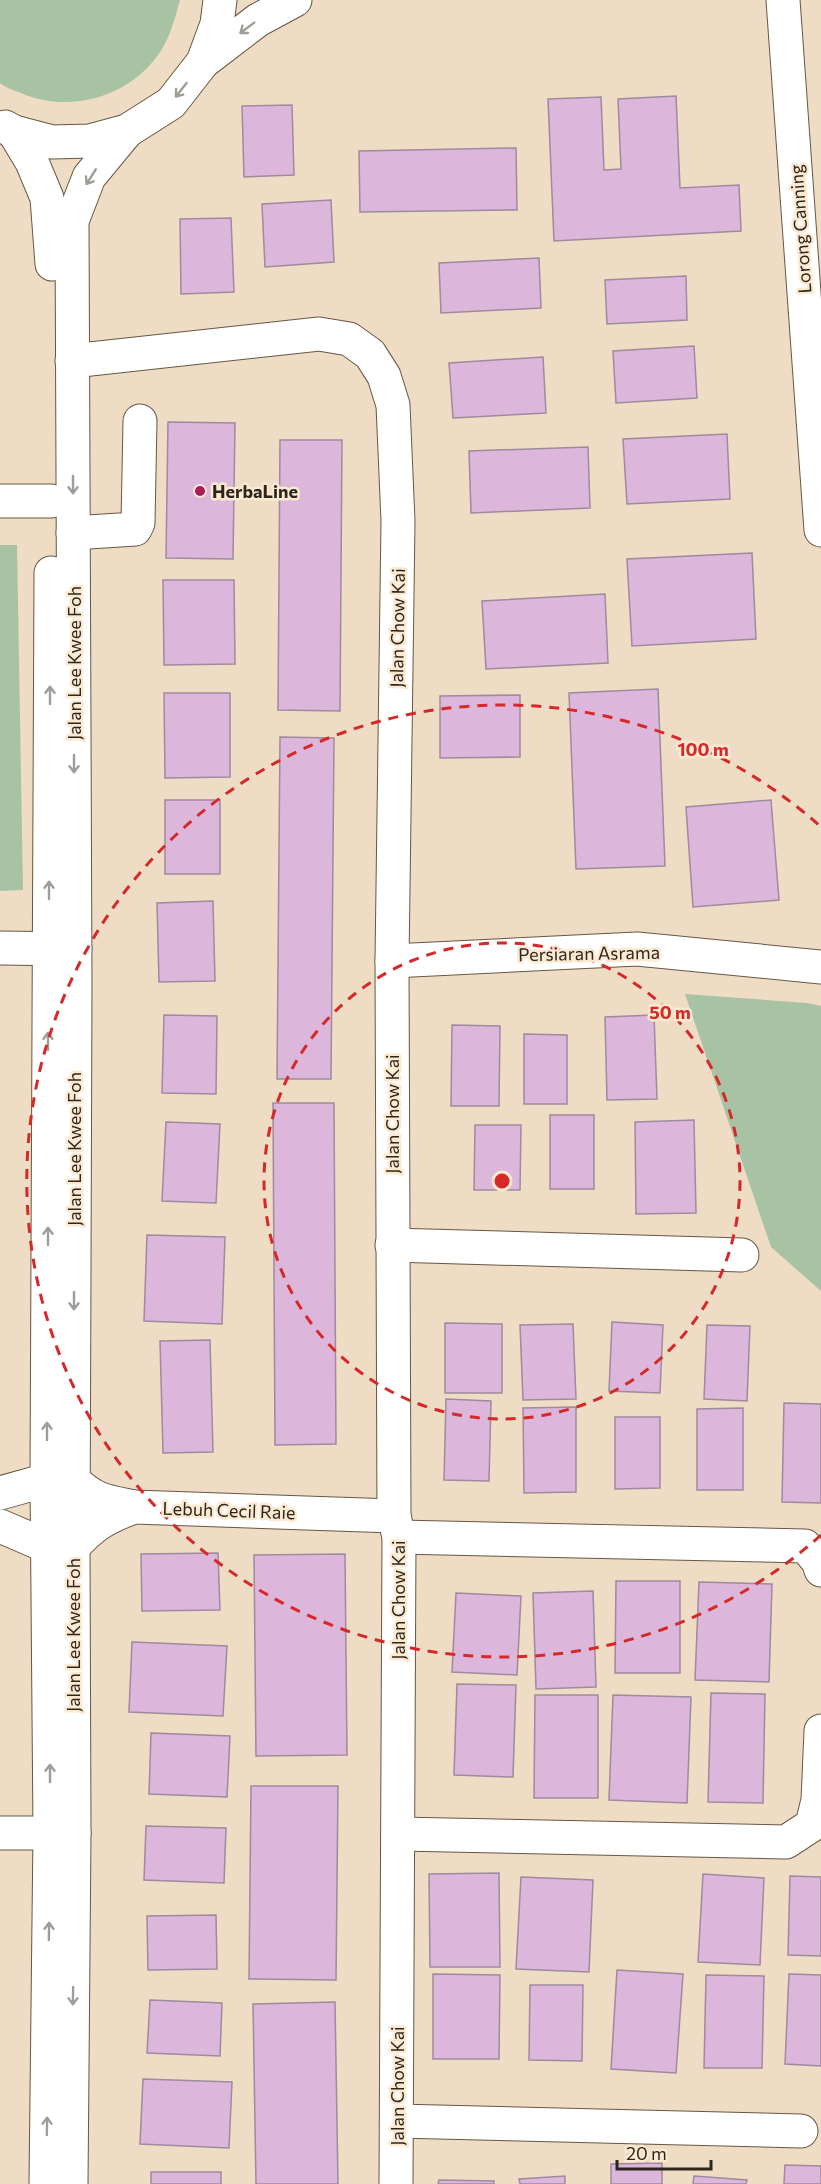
<svg xmlns="http://www.w3.org/2000/svg" width="821" height="2184" viewBox="0 0 821 2184" font-family="Commissioner,sans-serif">
  <style>
    .green { fill: #a8c3a4 }
    .building { fill: #dcb6db; stroke: #9f8a9e; stroke-width: 1.5 }
    .lines { fill: none; stroke-linecap: round; stroke-linejoin: round }
    .minor-casing { stroke: #675743; stroke-width: 35 }
    .major-casing { stroke: #675743; stroke-width: 35 }
    .minor { stroke: #fff; stroke-width: 33 }
    .major { stroke: #fff; stroke-width: 33 }
    .oneway { stroke: #a09d99 }
    .ring { fill: none; stroke: #d62828; stroke-width: 3; stroke-dasharray: 10 8 }
    .poi-dot { fill: #aa1b57; stroke: #fce9d1; stroke-width: 2 }
    .labels { text-anchor: middle; dominant-baseline: central; stroke-width: 5; stroke-linejoin: round; paint-order: stroke }
    .street-label { font-size: 18px; fill: #2d261d; stroke: #fce9d1 }
    .poi-label { font-size: 18px; font-weight: bold; fill: #2d261d; stroke: #fce9d1; text-anchor: start }
    .centre { fill: #d62828; stroke: #fce9d1; stroke-width: 3 }
    .ring-label { font-size: 18px; text-anchor: middle; font-weight: bold; fill: #d62828; stroke: #fce9d1; stroke-width: 5; stroke-linejoin: round; paint-order: stroke }
  </style>
  <rect width="100%" height="100%" fill="#eedcc4"/>
  <!-- green -->
  <g class="green">
    <path d="M0,0H180C174,21 169,42 155,59C124,99 66,113 21,93C13,90 6,88 0,83Z"/>
    <path d="M0,545H17L23,890L0,891Z"/>
    <path d="M685,994L807,1003L821,1006V1291L771,1247Z"/>
  </g>
  <!-- building -->
  <g class="building">
    <path d="M676,96L680,188L739,185L741,231L554,241L548,99L601,97L604,170L621,169L618,99Z"/>
    <path d="M292,105L294,175L244,177L242,106Z"/>
    <path d="M516,148L517,210L360,212L359,151Z"/>
    <path d="M331,200L334,262L265,267L262,204Z"/>
    <path d="M231,218L234,292L181,294L180,219Z"/>
    <path d="M539,258L541,308L441,313L439,263Z"/>
    <path d="M686,276L687,320L607,324L605,280Z"/>
    <path d="M694,346L697,398L616,403L613,351Z"/>
    <path d="M543,357L546,413L453,418L449,363Z"/>
    <path d="M168,422L235,423L233,559L166,558Z"/>
    <path d="M727,434L730,499L627,504L623,439Z"/>
    <path d="M280,440H342L340,711L278,710Z"/>
    <path d="M588,447L590,508L471,513L469,451Z"/>
    <path d="M752,553L756,639L632,646L627,559Z"/>
    <path d="M163,580H234L235,664L164,665Z"/>
    <path d="M605,594L608,663L486,669L482,601Z"/>
    <path d="M658,689L665,866L576,869L569,693Z"/>
    <path d="M164,693H230V777L165,778Z"/>
    <path d="M520,695V757L440,758V696Z"/>
    <path d="M280,737L334,738L331,1079H277Z"/>
    <rect x="165" y="800" width="55" height="74"/>
    <path d="M771,800L779,900L693,907L686,807Z"/>
    <path d="M213,901L215,981L159,982L157,903Z"/>
    <path d="M164,1015L217,1016L216,1094L162,1093Z"/>
    <path d="M654,1015L657,1099L607,1100L605,1017Z"/>
    <path d="M452,1025L500,1026L499,1106H451Z"/>
    <path d="M524,1034L567,1035V1104H524Z"/>
    <path d="M273,1103H334L336,1444L275,1445Z"/>
    <rect x="550" y="1115" width="44" height="74"/>
    <path d="M694,1120L696,1213L636,1214L635,1122Z"/>
    <path d="M166,1122L220,1124L216,1203L162,1201Z"/>
    <path d="M475,1125H521L520,1190H474Z"/>
    <path d="M147,1235L225,1237L222,1324L144,1321Z"/>
    <path d="M612,1322L663,1325L660,1393L609,1391Z"/>
    <path d="M445,1323L502,1324V1393H445Z"/>
    <path d="M573,1324L576,1399L523,1400L520,1325Z"/>
    <path d="M707,1325L750,1326L747,1401L704,1399Z"/>
    <path d="M210,1340L213,1452L163,1453L160,1341Z"/>
    <path d="M446,1399L491,1401L489,1481L444,1480Z"/>
    <path d="M784,1403L821,1404V1503L782,1502Z"/>
    <path d="M576,1407V1492L524,1493L523,1408Z"/>
    <path d="M743,1408V1490H697V1409Z"/>
    <path d="M615,1417H660V1488L615,1489Z"/>
    <path d="M218,1553L220,1610L142,1611L141,1554Z"/>
    <path d="M345,1554L347,1755L256,1756L254,1555Z"/>
    <path d="M616,1581H680V1673H615Z"/>
    <path d="M699,1582L772,1584L769,1682L695,1680Z"/>
    <path d="M593,1591L596,1687L536,1689L533,1593Z"/>
    <path d="M456,1593L521,1596L517,1675L452,1672Z"/>
    <path d="M132,1642L227,1646L223,1716L129,1712Z"/>
    <path d="M457,1684L516,1685L513,1777L454,1775Z"/>
    <path d="M711,1693L765,1694L763,1803L708,1802Z"/>
    <path d="M535,1695H598V1798H534Z"/>
    <path d="M613,1695L691,1697L687,1803L609,1800Z"/>
    <path d="M151,1733L230,1736L227,1797L149,1794Z"/>
    <path d="M251,1786H338L336,1980L249,1979Z"/>
    <path d="M146,1826L226,1828L224,1883L144,1880Z"/>
    <path d="M499,1873L500,1967H430L429,1874Z"/>
    <path d="M703,1874L764,1878L760,1965L698,1962Z"/>
    <path d="M790,1876L821,1877V1956L788,1955Z"/>
    <path d="M521,1877L593,1880L589,1972L516,1969Z"/>
    <path d="M216,1915L217,1969L148,1970L147,1916Z"/>
    <path d="M617,1970L683,1974L676,2073L611,2069Z"/>
    <path d="M433,1974L500,1975L499,2059H433Z"/>
    <path d="M789,1974L821,1975V2066L785,2064Z"/>
    <path d="M706,1975L764,1976L762,2068H704Z"/>
    <path d="M530,1985H583L582,2061L529,2060Z"/>
    <path d="M150,2000L222,2003L220,2056L147,2053Z"/>
    <path d="M335,2002L338,2184H256L253,2004Z"/>
    <path d="M143,2079L232,2082L229,2148L140,2144Z"/>
    <path d="M662,2163V2184H611V2164Z"/>
    <path d="M785,2165L821,2166V2184H784Z"/>
    <rect x="151" y="2172" width="70" height="12"/>
    <path d="M565,2176V2184H520L519,2179Z"/>
    <path d="M694,2176L747,2180L746,2184H693Z"/>
    <path d="M439,2180L494,2181V2184H438Z"/>
  </g>
  <g class="lines">
    <defs>
      <g id="minor">
        <path d="M783,0L821,530"/>
        <path d="M203,62L258,20L295,0"/>
        <path d="M72,361L319,334L349,339L370,354L384,376L393,405L398,521L392,961L394,1516L399,1537L396,2184"/>
        <path d="M0,501H51"/>
        <path d="M73,533L135,529L138,523L140,421"/>
        <path d="M0,948L75,949"/>
        <path d="M392,961L637,949L821,967"/>
        <path d="M392,1245L742,1255"/>
        <path d="M73,1480C95,1501 105,1501 134,1507L394,1516"/>
        <path d="M0,1493L47,1480"/>
        <path d="M0,1526L49,1547"/>
        <path d="M399,1537L805,1546L818,1561L821,1570"/>
        <path d="M73,1547C94,1524 105,1518 134,1507"/>
        <path d="M0,1833H74"/>
        <path d="M398,1834L786,1842L812,1825L818,1800L821,1731"/>
        <path d="M397,2121L801,2131"/>
      </g>
      <g id="major">
        <path d="M5,127L14,132L52,142L90,141L127,131L171,103L203,62L217,24L220,0"/>
        <path d="M14,132L32,162L47,198L52,264"/>
        <path d="M46,2184L50,1832L47,1480L51,573"/>
        <path d="M71,2184L74,1833L73,1547L75,986L72,221L89,177L127,131"/>
      </g>
    </defs>
    <!-- minor casing -->
    <use href="#minor" class="minor-casing"/>
    <!-- major casing -->
    <use href="#major" class="major-casing"/>
    <!-- minor -->
    <use href="#minor" class="minor"/>
    <!-- major -->
    <use href="#major" class="major"/>
  </g>
  <!-- one-way arrows -->
  <defs><path id="oneway-shaft" d="M-6 0H5M1.5-3L5.5 0L1.5 3" fill="none" stroke-width="1.6" stroke-linecap="round" stroke-linejoin="round" transform="scale(1.5)"/></defs>
  <g class="oneway">
    <use href="#oneway-shaft" transform="translate(247 28) rotate(143)"/>
    <use href="#oneway-shaft" transform="translate(181 90) rotate(128)"/>
    <use href="#oneway-shaft" transform="translate(91 177) rotate(122)"/>
    <use href="#oneway-shaft" transform="translate(73 485) rotate(90)"/>
    <use href="#oneway-shaft" transform="translate(50 695) rotate(-90)"/>
    <use href="#oneway-shaft" transform="translate(74 764) rotate(90)"/>
    <use href="#oneway-shaft" transform="translate(49 890) rotate(-90)"/>
    <use href="#oneway-shaft" transform="translate(48 1041) rotate(-90)"/>
    <use href="#oneway-shaft" transform="translate(48 1236) rotate(-90)"/>
    <use href="#oneway-shaft" transform="translate(74 1301) rotate(90)"/>
    <use href="#oneway-shaft" transform="translate(47 1431) rotate(-90)"/>
    <use href="#oneway-shaft" transform="translate(50 1773) rotate(-90)"/>
    <use href="#oneway-shaft" transform="translate(49 1931) rotate(-89)"/>
    <use href="#oneway-shaft" transform="translate(73 1996) rotate(91)"/>
    <use href="#oneway-shaft" transform="translate(47 2126) rotate(-89)"/>
  </g>
  <!-- distance rings -->
  <g class="ring">
    <circle cx="502" cy="1181" r="238"/>
    <path d="M821 1535A476 476 0 1 1 821 827"/>
  </g>
  <!-- markers -->
  <circle class="poi-dot" cx="200" cy="491" r="6"/>
  <g class="labels">
    <!-- street labels -->
    <g class="street-label">
      <text transform="translate(800 229) rotate(-94)">Lorong Canning</text>
      <text transform="translate(397 628) rotate(-89)">Jalan Chow Kai</text>
      <text transform="translate(74 663) rotate(-90)">Jalan Lee Kwee Foh</text>
      <text transform="translate(589 953) rotate(-1)">Persiaran Asrama</text>
      <text transform="translate(392 1114) rotate(-90)">Jalan Chow Kai</text>
      <text transform="translate(74 1149) rotate(-90)">Jalan Lee Kwee Foh</text>
      <text transform="translate(229 1510) rotate(2)">Lebuh Cecil Raie</text>
      <text transform="translate(398 1600) rotate(-90)">Jalan Chow Kai</text>
      <text transform="translate(73 1635) rotate(-90)">Jalan Lee Kwee Foh</text>
      <text transform="translate(397 2086) rotate(-90)">Jalan Chow Kai</text>
    </g>
    <!-- poi labels -->
    <g class="poi-label">
      <text x="212" y="491">HerbaLine</text>
    </g>
  </g>
  <circle cx="502" cy="1181" r="9" class="centre"/>
  <g class="ring-label">
    <text x="703" y="756">100 m</text>
    <text x="670" y="1019">50 m</text>
  </g>
  <!-- scale -->
  <path d="M617 2160v9h94v-9" fill="none" stroke="#2d261d" stroke-width="3"/>
  <text x="626" y="2160" font-size="18" fill="#2d261d" stroke="#fce9d1" stroke-width="4.5" paint-order="stroke">20 m</text>
</svg>
